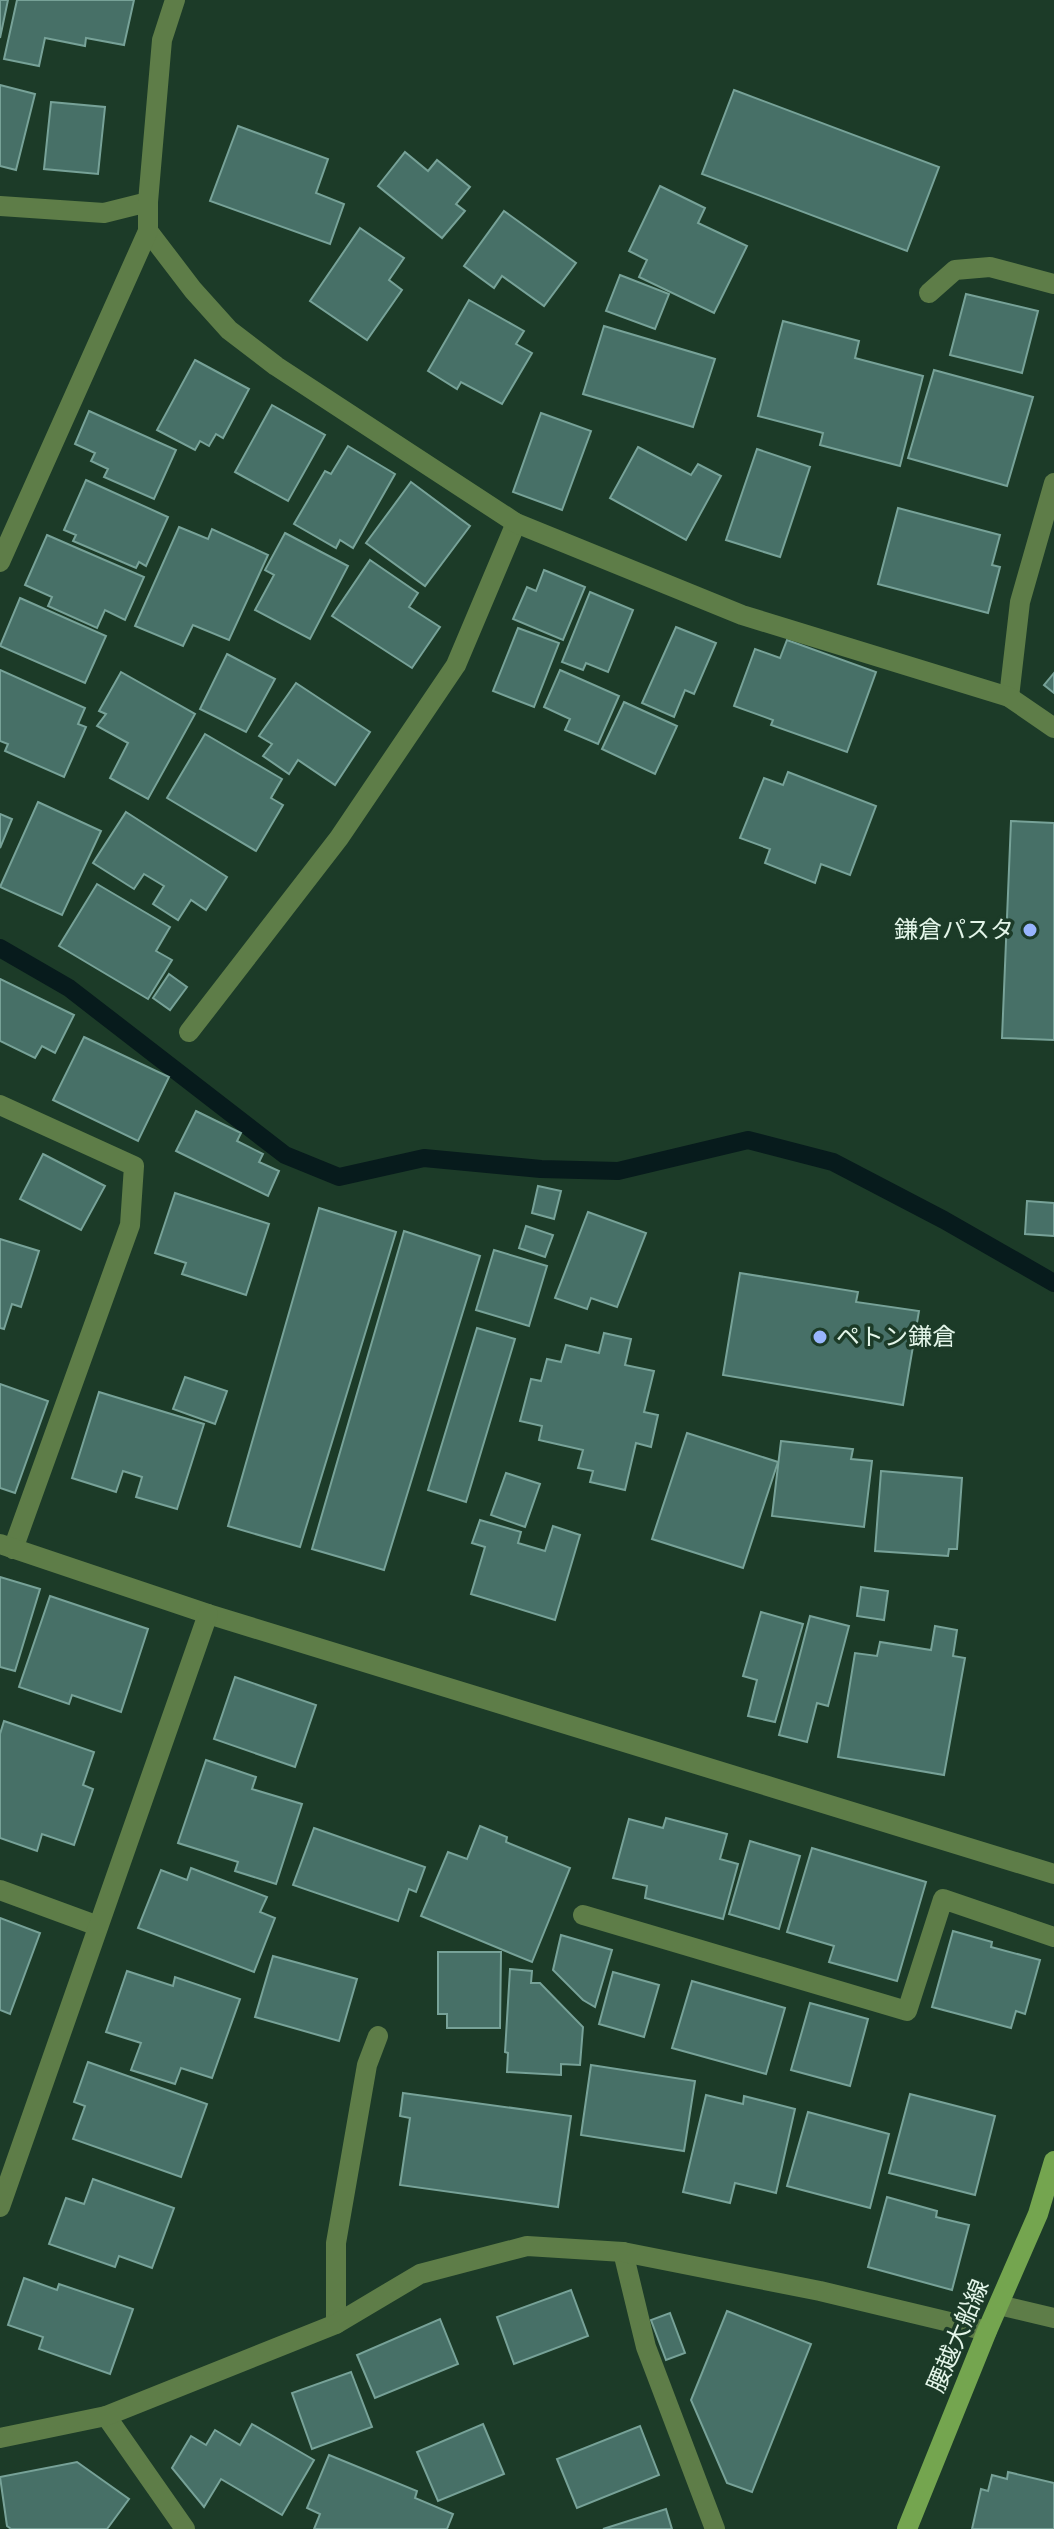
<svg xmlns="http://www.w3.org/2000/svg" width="1054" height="2529" viewBox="0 0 1054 2529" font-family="Rubik,'Noto Sans JP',sans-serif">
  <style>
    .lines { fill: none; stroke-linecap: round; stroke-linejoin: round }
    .stream { stroke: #071b1c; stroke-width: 18 }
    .building { fill: #477067; stroke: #77a298; stroke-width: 2 }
    .service { stroke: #5e7d48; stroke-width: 20 }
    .minor { stroke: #5e7d48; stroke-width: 20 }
    .secondary { stroke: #74a54f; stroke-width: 20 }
    .poi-dot { fill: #98b5fd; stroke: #1c3b28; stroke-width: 3 }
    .labels { text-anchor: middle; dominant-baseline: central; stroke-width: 7; stroke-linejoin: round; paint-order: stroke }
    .poi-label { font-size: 24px; fill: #e3f5e9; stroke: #1c3b28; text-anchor: end }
    .street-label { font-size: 24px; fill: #e3f5e9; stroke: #1c3b28 }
  </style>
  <rect width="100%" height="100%" fill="#1c3b28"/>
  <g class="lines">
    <!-- stream -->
    <path class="stream" d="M0,948L69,988L285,1155L339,1177L424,1158L541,1169L618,1171L748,1140L833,1162L944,1220L1054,1283"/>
  </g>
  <!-- building -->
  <g class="building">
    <path d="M0,0H8L0,38Z"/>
    <path d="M17,0H134L124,45L86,38L85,46L45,38L39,66L4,59Z"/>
    <path d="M0,85L35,94L16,170L0,166Z"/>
    <path d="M734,90L939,167L907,251L702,174Z"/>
    <path d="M51,102L105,107L98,174L44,169Z"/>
    <path d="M238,126L328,159L316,193L344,204L330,244L210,201Z"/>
    <path d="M405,152L428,171L437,160L470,187L456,204L465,211L442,238L378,186Z"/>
    <path d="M660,186L705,208L698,223L747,246L714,313L639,277L647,260L629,251Z"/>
    <path d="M504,211L576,263L544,306L502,276L494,288L464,266Z"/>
    <path d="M360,228L404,258L389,280L402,290L367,340L310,301Z"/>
    <path d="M620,275L669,294L655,329L606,311Z"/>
    <path d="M966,294L1038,311L1022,373L950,355Z"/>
    <path d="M469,300L524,331L516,344L532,353L502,404L461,382L457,389L428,371Z"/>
    <path d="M783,321L859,341L855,358L923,376L900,466L820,445L823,433L758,416Z"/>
    <path d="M604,326L715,359L693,427L583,394Z"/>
    <path d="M195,360L249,389L223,438L216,434L209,446L200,441L195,450L157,430Z"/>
    <path d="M934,370L1033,397L1007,486L908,458Z"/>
    <path d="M272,405L325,435L288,501L235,472Z"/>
    <path d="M89,411L176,450L154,499L104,477L108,469L91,461L95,453L75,444Z"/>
    <path d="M541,413L591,431L562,510L513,492Z"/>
    <path d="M348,446L395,474L353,548L340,540L336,548L294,524L325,471L331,474Z"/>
    <path d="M638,447L691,475L698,464L721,476L686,540L610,498Z"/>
    <path d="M757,449L810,467L780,557L726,540Z"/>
    <path d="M86,480L168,517L146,566L139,562L136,568L73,541L76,535L64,530Z"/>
    <path d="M411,482L470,526L425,586L366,543Z"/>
    <path d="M898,508L1000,535L992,565L1000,567L988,613L878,584Z"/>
    <path d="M179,527L208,539L212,529L268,555L229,640L193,625L183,646L135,626Z"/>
    <path d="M285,533L348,566L310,639L255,610L274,575L265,570Z"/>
    <path d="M47,535L144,577L125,620L105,610L97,628L48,606L52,597L25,585Z"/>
    <path d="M370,560L418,593L409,607L440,627L412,668L332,616Z"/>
    <path d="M544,570L585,587L563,640L513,619L527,587L536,591Z"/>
    <path d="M590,592L633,610L608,672L586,663L583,670L562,662Z"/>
    <path d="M20,598L106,636L85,683L0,646Z"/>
    <path d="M676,627L716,643L694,694L685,690L674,717L642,703Z"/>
    <path d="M518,628L559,643L534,707L493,691Z"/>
    <path d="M787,640L876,672L847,752L771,725L773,720L734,706L755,649L780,658Z"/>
    <path d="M227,654L275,679L246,732L200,709Z"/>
    <path d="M0,670L85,708L78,724L86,727L64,777L5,751L8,744L0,741Z"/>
    <path d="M560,670L619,696L598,744L565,730L570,719L544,707Z"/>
    <path d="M121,672L195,714L148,799L110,778L128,743L97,726L106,714L99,711Z"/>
    <path d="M1054,673V693L1044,685Z"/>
    <path d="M296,683L370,732L335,785L298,760L289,774L263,756L272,744L259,736Z"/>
    <path d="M624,702L677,726L655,774L602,749Z"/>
    <path d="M205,734L282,779L271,798L283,805L256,851L167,798Z"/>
    <path d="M788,772L876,806L850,875L821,864L815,883L765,863L770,849L740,838L764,778L783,785Z"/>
    <path d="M38,802L101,831L62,915L0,887Z"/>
    <path d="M126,812L227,877L206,910L191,900L178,920L153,904L164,886L144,874L134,889L93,863Z"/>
    <path d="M0,814L12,819L0,848Z"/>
    <path d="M1011,821L1054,823V1040L1002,1038Z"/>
    <path d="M97,884L170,927L156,951L172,960L148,999L59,946Z"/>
    <path d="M169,974L187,987L170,1010L153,998Z"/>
    <path d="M0,979L74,1015L55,1053L42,1046L35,1058L0,1041Z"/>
    <path d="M84,1037L169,1077L138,1141L53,1100Z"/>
    <path d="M196,1111L241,1133L237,1141L263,1154L259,1162L279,1171L268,1196L176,1151Z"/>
    <path d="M43,1154L105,1186L81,1230L20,1199Z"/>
    <path d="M538,1186L561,1191L554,1219L532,1213Z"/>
    <path d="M175,1193L269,1224L246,1295L182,1274L186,1263L155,1253Z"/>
    <path d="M1027,1201L1054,1203V1236L1025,1234Z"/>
    <path d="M319,1208L396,1232L300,1547L228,1526Z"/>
    <path d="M588,1212L646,1233L617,1307L591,1298L587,1309L555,1298Z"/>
    <path d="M526,1226L553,1235L545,1257L519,1248Z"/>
    <path d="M404,1231L480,1256L384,1570L312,1549Z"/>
    <path d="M0,1239L39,1251L21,1307L12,1304L4,1329L0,1328Z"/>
    <path d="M494,1250L547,1266L529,1326L476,1310Z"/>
    <path d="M740,1273L858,1292L856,1302L919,1311L903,1405L723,1375Z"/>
    <path d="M477,1328L515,1339L466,1502L428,1490Z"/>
    <path d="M604,1333L631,1339L625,1365L654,1371L644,1412L658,1415L651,1447L636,1443L625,1490L590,1482L593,1471L578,1468L583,1450L539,1440L542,1426L520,1421L531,1379L541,1381L547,1359L561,1362L566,1345L599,1353Z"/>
    <path d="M185,1377L227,1391L215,1424L173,1409Z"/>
    <path d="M0,1384L48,1401L15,1493L0,1488Z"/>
    <path d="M99,1392L204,1424L177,1509L136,1497L142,1477L123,1471L116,1492L72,1478Z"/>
    <path d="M687,1433L778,1462L743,1568L652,1539Z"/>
    <path d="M781,1441L853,1449L851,1459L872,1461L864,1527L772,1516Z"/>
    <path d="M881,1471L962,1478L957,1549H949L948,1556L875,1551Z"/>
    <path d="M506,1473L540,1484L525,1527L491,1515Z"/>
    <path d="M480,1520L521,1532L518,1543L545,1551L553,1526L580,1535L555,1620L471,1594L485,1547L472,1543Z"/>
    <path d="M0,1577L40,1589L15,1671L0,1667Z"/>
    <path d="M861,1587L888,1591L884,1620L857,1616Z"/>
    <path d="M50,1596L148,1629L121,1712L72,1695L69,1704L19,1687Z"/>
    <path d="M761,1612L803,1624L775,1722L748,1716L757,1680L743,1676Z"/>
    <path d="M810,1616L849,1626L828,1706L817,1703L807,1742L779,1735Z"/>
    <path d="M935,1626L957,1630L953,1656L965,1658L944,1775L838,1757L855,1653L877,1656L880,1642L931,1650Z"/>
    <path d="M235,1677L316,1705L295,1767L214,1739Z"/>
    <path d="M4,1721L94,1752L83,1785L93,1789L74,1845L42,1834L37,1851L0,1838V1734Z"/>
    <path d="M206,1760L256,1777L252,1789L302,1804L276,1884L235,1871L238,1862L178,1843Z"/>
    <path d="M666,1818L727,1834L720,1859L738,1864L723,1919L645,1898L647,1886L613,1878L629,1819L663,1828Z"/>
    <path d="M480,1826L507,1837L506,1842L570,1868L532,1962L421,1916L448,1852L467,1859Z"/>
    <path d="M314,1828L425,1867L416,1892L409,1889L398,1921L293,1885Z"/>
    <path d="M750,1841L800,1856L779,1929L729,1914Z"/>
    <path d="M812,1848L926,1882L897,1981L829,1962L834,1946L787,1932Z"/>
    <path d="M191,1868L267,1897L260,1912L275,1918L254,1972L138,1928L161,1870L187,1880Z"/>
    <path d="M0,1918L40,1933L10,2014L0,2010Z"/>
    <path d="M953,1931L992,1942L991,1947L1040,1960L1025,2014L1016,2011L1011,2028L932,2007Z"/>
    <path d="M561,1935L612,1950L595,2007L583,2000L553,1970Z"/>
    <path d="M438,1952H501L500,2028H447V2014H438Z"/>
    <path d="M273,1956L357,1979L339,2041L255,2017Z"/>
    <path d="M510,1969L532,1971L531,1983H540L583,2027L580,2065L561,2064V2075L507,2072L508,2053L505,2052Z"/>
    <path d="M127,1971L173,1986L175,1977L240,1999L212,2078L181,2068L175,2084L131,2070L141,2043L106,2032Z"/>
    <path d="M613,1972L659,1985L644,2037L599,2024Z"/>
    <path d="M692,1981L785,2008L766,2074L672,2048Z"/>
    <path d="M810,2003L868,2019L850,2086L791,2070Z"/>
    <path d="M88,2062L207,2104L181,2177L73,2139L85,2106L74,2102Z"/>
    <path d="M591,2065L695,2081L684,2151L581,2135Z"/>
    <path d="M403,2093L571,2116L558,2207L400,2185L410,2118L400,2116Z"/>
    <path d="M910,2094L995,2116L975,2195L889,2173Z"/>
    <path d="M706,2095L743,2104L744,2096L795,2109L776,2193L735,2183L730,2203L683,2192Z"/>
    <path d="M808,2112L889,2134L870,2208L787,2186Z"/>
    <path d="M93,2179L174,2208L152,2268L119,2256L115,2267L49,2244L66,2198L84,2204Z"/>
    <path d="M887,2197L937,2211L936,2217L969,2225L952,2290L868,2267Z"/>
    <path d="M24,2278L57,2290L59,2284L133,2309L110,2374L39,2349L43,2337L8,2325Z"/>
    <path d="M571,2290L588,2336L514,2364L497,2317Z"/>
    <path d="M727,2311L811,2344L752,2492L727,2483L691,2400Z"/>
    <path d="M670,2313L685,2353L666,2360L651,2320Z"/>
    <path d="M440,2319L458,2364L375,2398L357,2355Z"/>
    <path d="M351,2372L372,2427L312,2449L292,2393Z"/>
    <path d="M252,2424L314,2460L282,2515L221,2479L204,2507L172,2468L191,2436L206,2445L215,2430L240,2445Z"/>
    <path d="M483,2424L504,2474L438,2501L417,2452Z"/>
    <path d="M640,2426L659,2475L577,2508L557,2459Z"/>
    <path d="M329,2455L417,2491L415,2498L453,2514L447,2529H314L320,2514L307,2508Z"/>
    <path d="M77,2462L129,2499L107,2529H11L7,2526L0,2477Z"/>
    <path d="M1008,2472L1054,2483V2529H972L981,2489L988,2491L992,2475L1007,2479Z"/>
    <path d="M666,2509L672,2529H603Z"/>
  </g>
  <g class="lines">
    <!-- service -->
    <g class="service">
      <path d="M0,206L104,213L148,202"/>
      <path d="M929,293L955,270L990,267L1054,284"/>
      <path d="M1009,697L1020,602L1054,483"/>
      <path d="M189,1032L339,838L456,665L516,523"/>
      <path d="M583,1915L907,2011L943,1899L1054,1937"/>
      <path d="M623,2252L646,2347L715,2529"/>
      <path d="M336,2324V2243L367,2065L378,2036"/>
    </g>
    <!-- minor -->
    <g class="minor">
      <path d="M148,231L193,290L229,330L276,366L516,523L742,615L1009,697L1054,728"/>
      <path d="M0,562L148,231V202L162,40L175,0"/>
      <path d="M0,1105L134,1166L130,1225L13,1549"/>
      <path d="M0,1544L208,1614L1054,1874"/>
      <path d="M0,1890L98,1926"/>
      <path d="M0,2207L208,1614"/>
      <path d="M999,2305L1054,2318"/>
      <path d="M106,2416L185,2529"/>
      <path d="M0,2438L106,2416L336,2324L420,2274L527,2246L623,2252L820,2291L987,2331"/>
    </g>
    <!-- secondary -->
    <path class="secondary" d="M907,2529L987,2331L1038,2214L1054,2161"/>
  </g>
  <!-- markers -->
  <g class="poi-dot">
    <circle cx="1030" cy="930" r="8"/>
    <circle cx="820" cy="1337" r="8"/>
  </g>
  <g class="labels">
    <!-- poi labels -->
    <g class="poi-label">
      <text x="1014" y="930">鎌倉パスタ</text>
      <text x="836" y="1337" text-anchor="start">ペトン鎌倉</text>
    </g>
    <!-- street labels -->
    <g class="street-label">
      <text transform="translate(958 2336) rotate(-67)">腰越大船線</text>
    </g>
  </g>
</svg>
